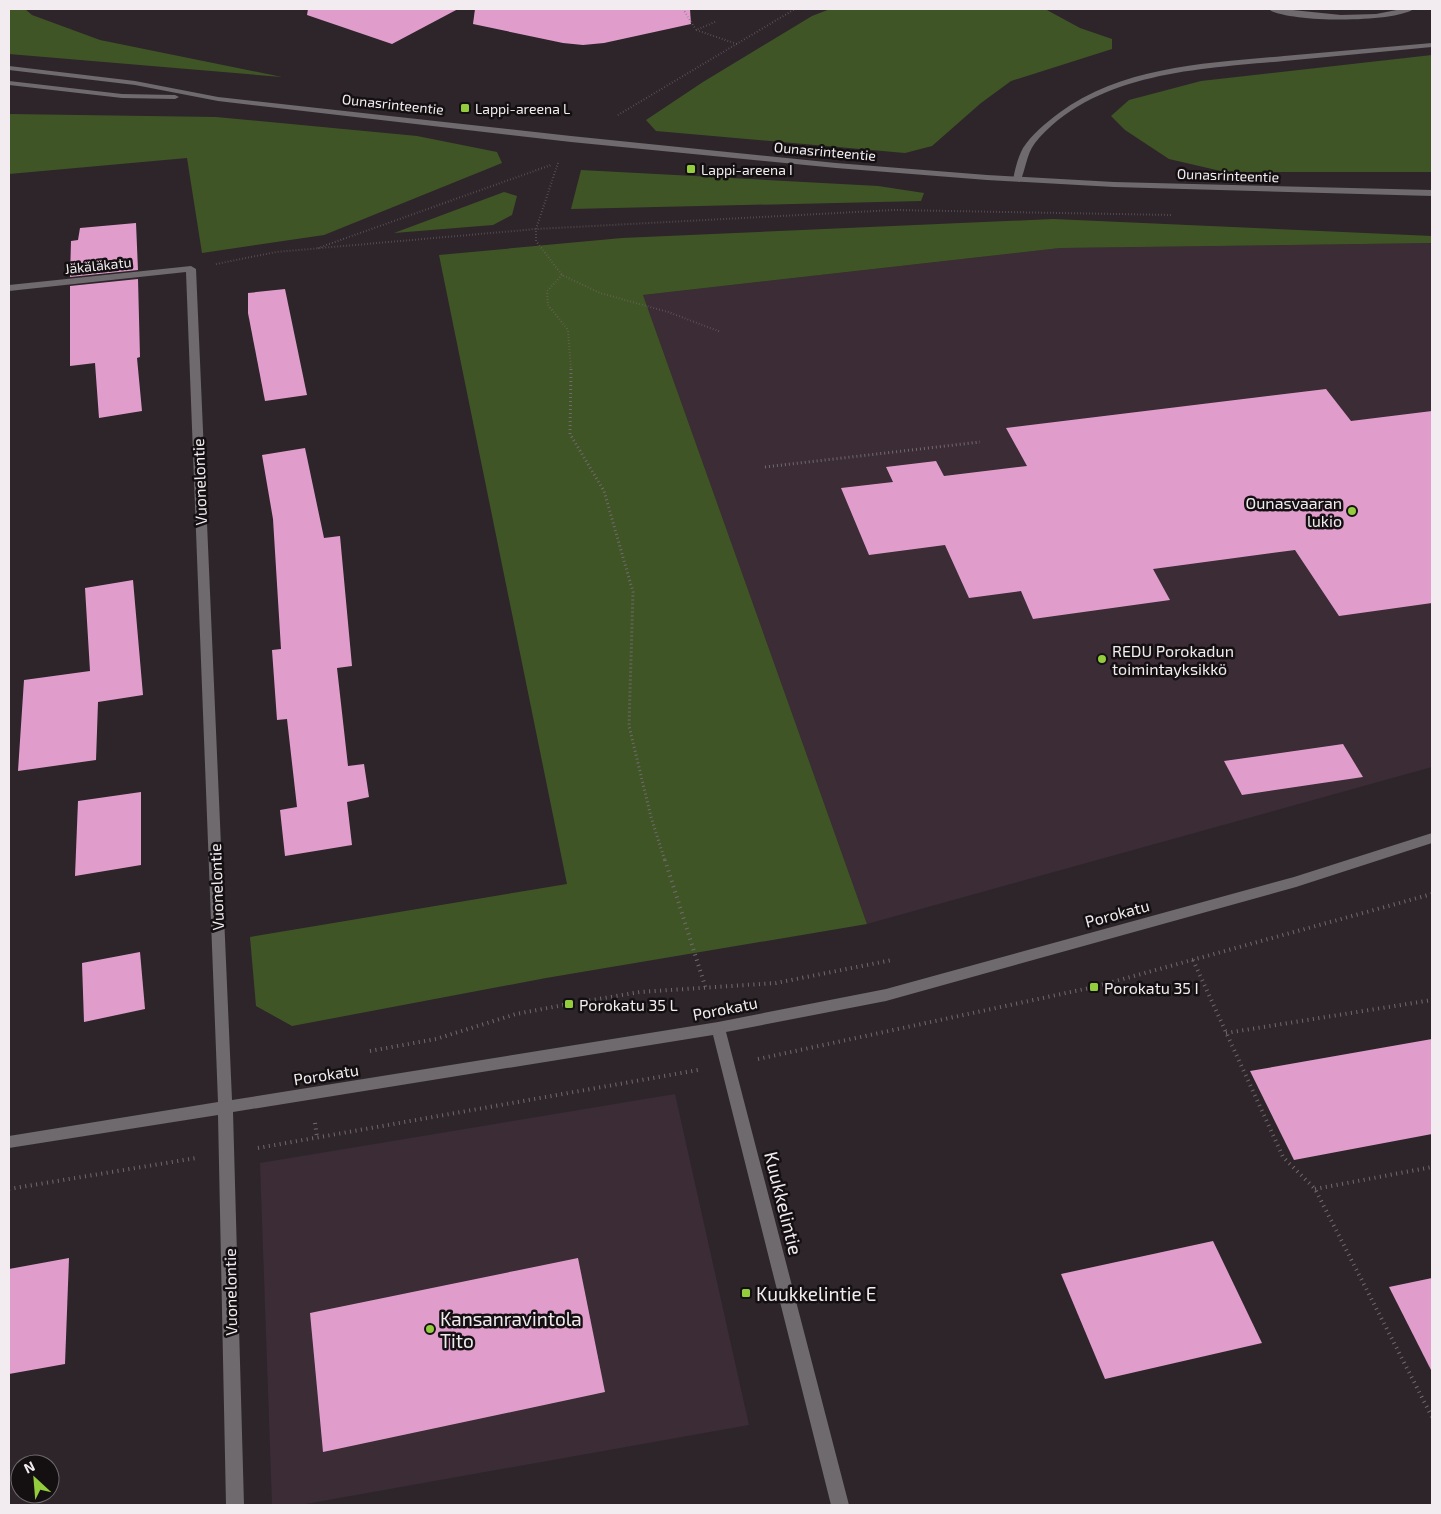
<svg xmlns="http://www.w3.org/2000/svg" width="1441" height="1514" viewBox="0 0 1441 1514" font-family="'Exo 2',sans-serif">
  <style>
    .built { fill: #3b2c36 }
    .green { fill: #405526 }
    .building { fill: #e09dcc }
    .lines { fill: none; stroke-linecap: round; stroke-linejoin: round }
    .path-far2 { stroke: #726a6f; stroke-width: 2; stroke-dasharray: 0.5 2.5; stroke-linecap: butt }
    .path-far1 { stroke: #726a6f; stroke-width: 3; stroke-dasharray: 1 3; stroke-linecap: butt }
    .path { stroke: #726a6f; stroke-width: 4; stroke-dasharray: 1 4.5; stroke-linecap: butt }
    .minor { fill: #6e6a6d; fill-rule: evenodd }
    .tertiary { fill: #6e6a6d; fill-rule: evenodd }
    .poi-dot { fill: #93cc3d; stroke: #141012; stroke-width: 2 }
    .labels { text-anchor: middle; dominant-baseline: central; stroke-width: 5; stroke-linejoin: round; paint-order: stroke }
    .far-street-label { font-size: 14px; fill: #f2ecf0; stroke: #141012 }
    .far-poi-label { font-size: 14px; fill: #f2ecf0; stroke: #141012; text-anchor: start }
    .street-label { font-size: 16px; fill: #f2ecf0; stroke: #141012 }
    .poi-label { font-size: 16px; fill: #f2ecf0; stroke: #141012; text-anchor: start }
    .near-street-label { font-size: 19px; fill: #f2ecf0; stroke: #141012 }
    .near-poi-label { font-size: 19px; fill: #f2ecf0; stroke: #141012; text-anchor: start }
  </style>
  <rect width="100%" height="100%" fill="#2e252b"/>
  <!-- built -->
  <g class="built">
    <path d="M1432,243V767L867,924L643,295L1060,248Z"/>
    <path d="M675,1094L749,1425L300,1505H272L260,1163Z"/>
  </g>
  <!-- green -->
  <g class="green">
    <path d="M9,9H25L32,15L100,40L282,77L9,54Z"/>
    <path d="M830,9H1045L1080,28L1112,39V49L1011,81L981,103L932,146L905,153L656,131L646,120L703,82L812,16Z"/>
    <path d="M1432,55V172H1225L1169,159L1125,130L1111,116L1129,100L1201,81Z"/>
    <path d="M9,114L216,117L417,136L497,152L502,163L324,235L202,253L187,158L9,174Z"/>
    <path d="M581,170L878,186L924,193L921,201L571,209Z"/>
    <path d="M504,192L517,196L512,215L493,225L394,233Z"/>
    <path d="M1053,219L1432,236V243L1060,248L643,295L867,924L546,978L292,1026L256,1006L250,937L567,884L439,255L622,238Z"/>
  </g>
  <!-- building -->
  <g class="building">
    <path d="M308,9H458L392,44L307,15Z"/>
    <path d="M475,9H690L691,24L604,43L583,45L563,43L473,24Z"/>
    <path d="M136,223L138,270L70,277L71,241L78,240L80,228Z"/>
    <path d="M138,279L140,357L137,358L142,411L99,418L95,363L70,366V286Z"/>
    <path d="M285,289L307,395L265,401L248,313V293Z"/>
    <path d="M1326,389L1351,421L1432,411V603L1339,616L1295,550L1153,569L1170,600L1033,619L1021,591L969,598L945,545L869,555L841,488L893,482L886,467L936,461L944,476L1027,466L1006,428Z"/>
    <path d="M305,448L324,538L340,536L352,666L337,668L348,766L364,764L369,797L347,802L352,845L285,856L280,810L297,807L287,719L277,720L272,650L281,649L273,519L262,455Z"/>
    <path d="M133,580L143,695L98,702L96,760L18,771L24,680L90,671L85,588Z"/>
    <path d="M1343,744L1363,777L1242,795L1224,761Z"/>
    <path d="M141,792V865L75,876L78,801Z"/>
    <path d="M140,952L145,1009L84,1022L82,963Z"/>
    <path d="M1432,1039V1134L1294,1160L1250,1071Z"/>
    <path d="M1213,1241L1262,1343L1105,1379L1061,1274Z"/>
    <path d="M69,1258L65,1364L9,1374V1269Z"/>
    <path d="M578,1258L605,1392L323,1452L310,1313Z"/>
    <path d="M1432,1278V1372L1389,1287Z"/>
  </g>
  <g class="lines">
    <!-- path-far2 -->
    <g class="path-far2">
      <path d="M683,9L696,30"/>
      <path d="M715,22L696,30L737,44"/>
      <path d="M618,115L795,9"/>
      <path d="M558,163L536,229V241L562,275L600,293L668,312L721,332"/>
      <path d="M318,248L551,165"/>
      <path d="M216,264L276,252L536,229L894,210L1172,215"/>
      <path d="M562,275L547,291L548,305L568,330L571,370"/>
    </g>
    <!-- path-far1 -->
    <g class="path-far1">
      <path d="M571,369L570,434L604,491L633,592L629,726L651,817L665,861"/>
      <path d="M765,467L980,442"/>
    </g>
    <!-- path -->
    <g class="path">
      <path d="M665,860L706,989"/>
      <path d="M1193,960L1283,1157L1315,1189L1432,1417"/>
      <path d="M1226,1033L1432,1000"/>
      <path d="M370,1051L436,1039L516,1014L569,1004L640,992L776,983L892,960"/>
      <path d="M758,1059L1094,987L1432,894"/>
      <path d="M315,1123L317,1137"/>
      <path d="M258,1148L698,1070"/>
      <path d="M9,1189L196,1158"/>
      <path d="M1315,1189L1432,1167"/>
    </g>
    <!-- minor -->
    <g class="minor">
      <path d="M1268,9H1283L1341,15L1376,14L1402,9H1414C1393,23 1288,23 1268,9Z"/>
      <path d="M1432,43V47C1383,52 1334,56 1284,61C1200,69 1094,72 1035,143C1026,155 1026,169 1020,182L1013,180C1015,169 1018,157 1023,148C1032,134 1046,123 1059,113C1123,66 1208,63 1284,56C1333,52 1383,47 1432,43Z"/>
      <path d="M191,266L196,269L232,1100L718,1022L886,989L1294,877L1432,833V843L1296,887L886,1001L726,1032L849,1505H831L713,1035L233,1112L244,1505H226L218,1115L9,1148V1136L218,1102L186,272L9,291V285Z"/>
    </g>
    <!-- tertiary -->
    <g class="tertiary">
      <path d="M9,66L135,81L218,97L571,136L836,163L987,175L1114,182L1432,190V196L1114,187L987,180L836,168L571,142L218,101L135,85L9,70Z"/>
      <path d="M9,81L122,94L175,95L179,97L175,99L122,98L9,85Z"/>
    </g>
  </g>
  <!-- markers -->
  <g class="poi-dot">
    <rect x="460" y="103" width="10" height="10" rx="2.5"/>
    <rect x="686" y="164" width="10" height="10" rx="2.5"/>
    <circle cx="1352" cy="511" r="5"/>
    <circle cx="1102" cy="659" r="5"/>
    <rect x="1089" y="982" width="10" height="10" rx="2.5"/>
    <rect x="564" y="999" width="10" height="10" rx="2.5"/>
    <rect x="741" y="1288" width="10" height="10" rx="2.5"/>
    <circle cx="430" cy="1329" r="5"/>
  </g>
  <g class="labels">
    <!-- far-street labels -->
    <g class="far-street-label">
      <text transform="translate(393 104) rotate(6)">Ounasrinteentie</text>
      <text transform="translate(825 151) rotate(5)">Ounasrinteentie</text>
      <text transform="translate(1228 175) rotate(2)">Ounasrinteentie</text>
      <text transform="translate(98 265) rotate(-6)">Jäkäläkatu</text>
    </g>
    <!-- far-poi labels -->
    <g class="far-poi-label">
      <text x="475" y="108">Lappi-areena L</text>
      <text x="701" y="169">Lappi-areena I</text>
    </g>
    <!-- street labels -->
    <g class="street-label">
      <text transform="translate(199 482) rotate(-92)">Vuonelontie</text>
      <text transform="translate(216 887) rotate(-92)">Vuonelontie</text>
      <text transform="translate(1117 913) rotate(-15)">Porokatu</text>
      <text transform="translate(725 1008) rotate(-11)">Porokatu</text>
      <text transform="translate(326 1074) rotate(-9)">Porokatu</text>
      <text transform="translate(230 1292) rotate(-91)">Vuonelontie</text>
    </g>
    <!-- poi labels -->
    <g class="poi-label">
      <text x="1342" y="502" text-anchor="end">Ounasvaaran<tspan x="1342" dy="18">lukio</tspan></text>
      <text x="1112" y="650">REDU Porokadun<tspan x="1112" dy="18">toimintayksikkö</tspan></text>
      <text x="1104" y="987">Porokatu 35 I</text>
      <text x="579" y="1004">Porokatu 35 L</text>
    </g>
    <!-- near-street labels -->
    <g class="near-street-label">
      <text transform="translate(784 1203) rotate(76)">Kuukkelintie</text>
    </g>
    <!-- near-poi labels -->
    <g class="near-poi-label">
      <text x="756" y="1293">Kuukkelintie E</text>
      <text x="440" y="1318">Kansanravintola<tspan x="440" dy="22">Tito</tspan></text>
    </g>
  </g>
  <!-- border -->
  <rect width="1441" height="1514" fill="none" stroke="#f2ecf0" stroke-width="20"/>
  <!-- north arrow -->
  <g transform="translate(35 1479) rotate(334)"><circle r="24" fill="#141012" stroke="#6d686b"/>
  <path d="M0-4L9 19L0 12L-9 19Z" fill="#93cc3d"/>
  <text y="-8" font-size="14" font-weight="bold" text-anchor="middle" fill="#f2ecf0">N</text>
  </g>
</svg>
